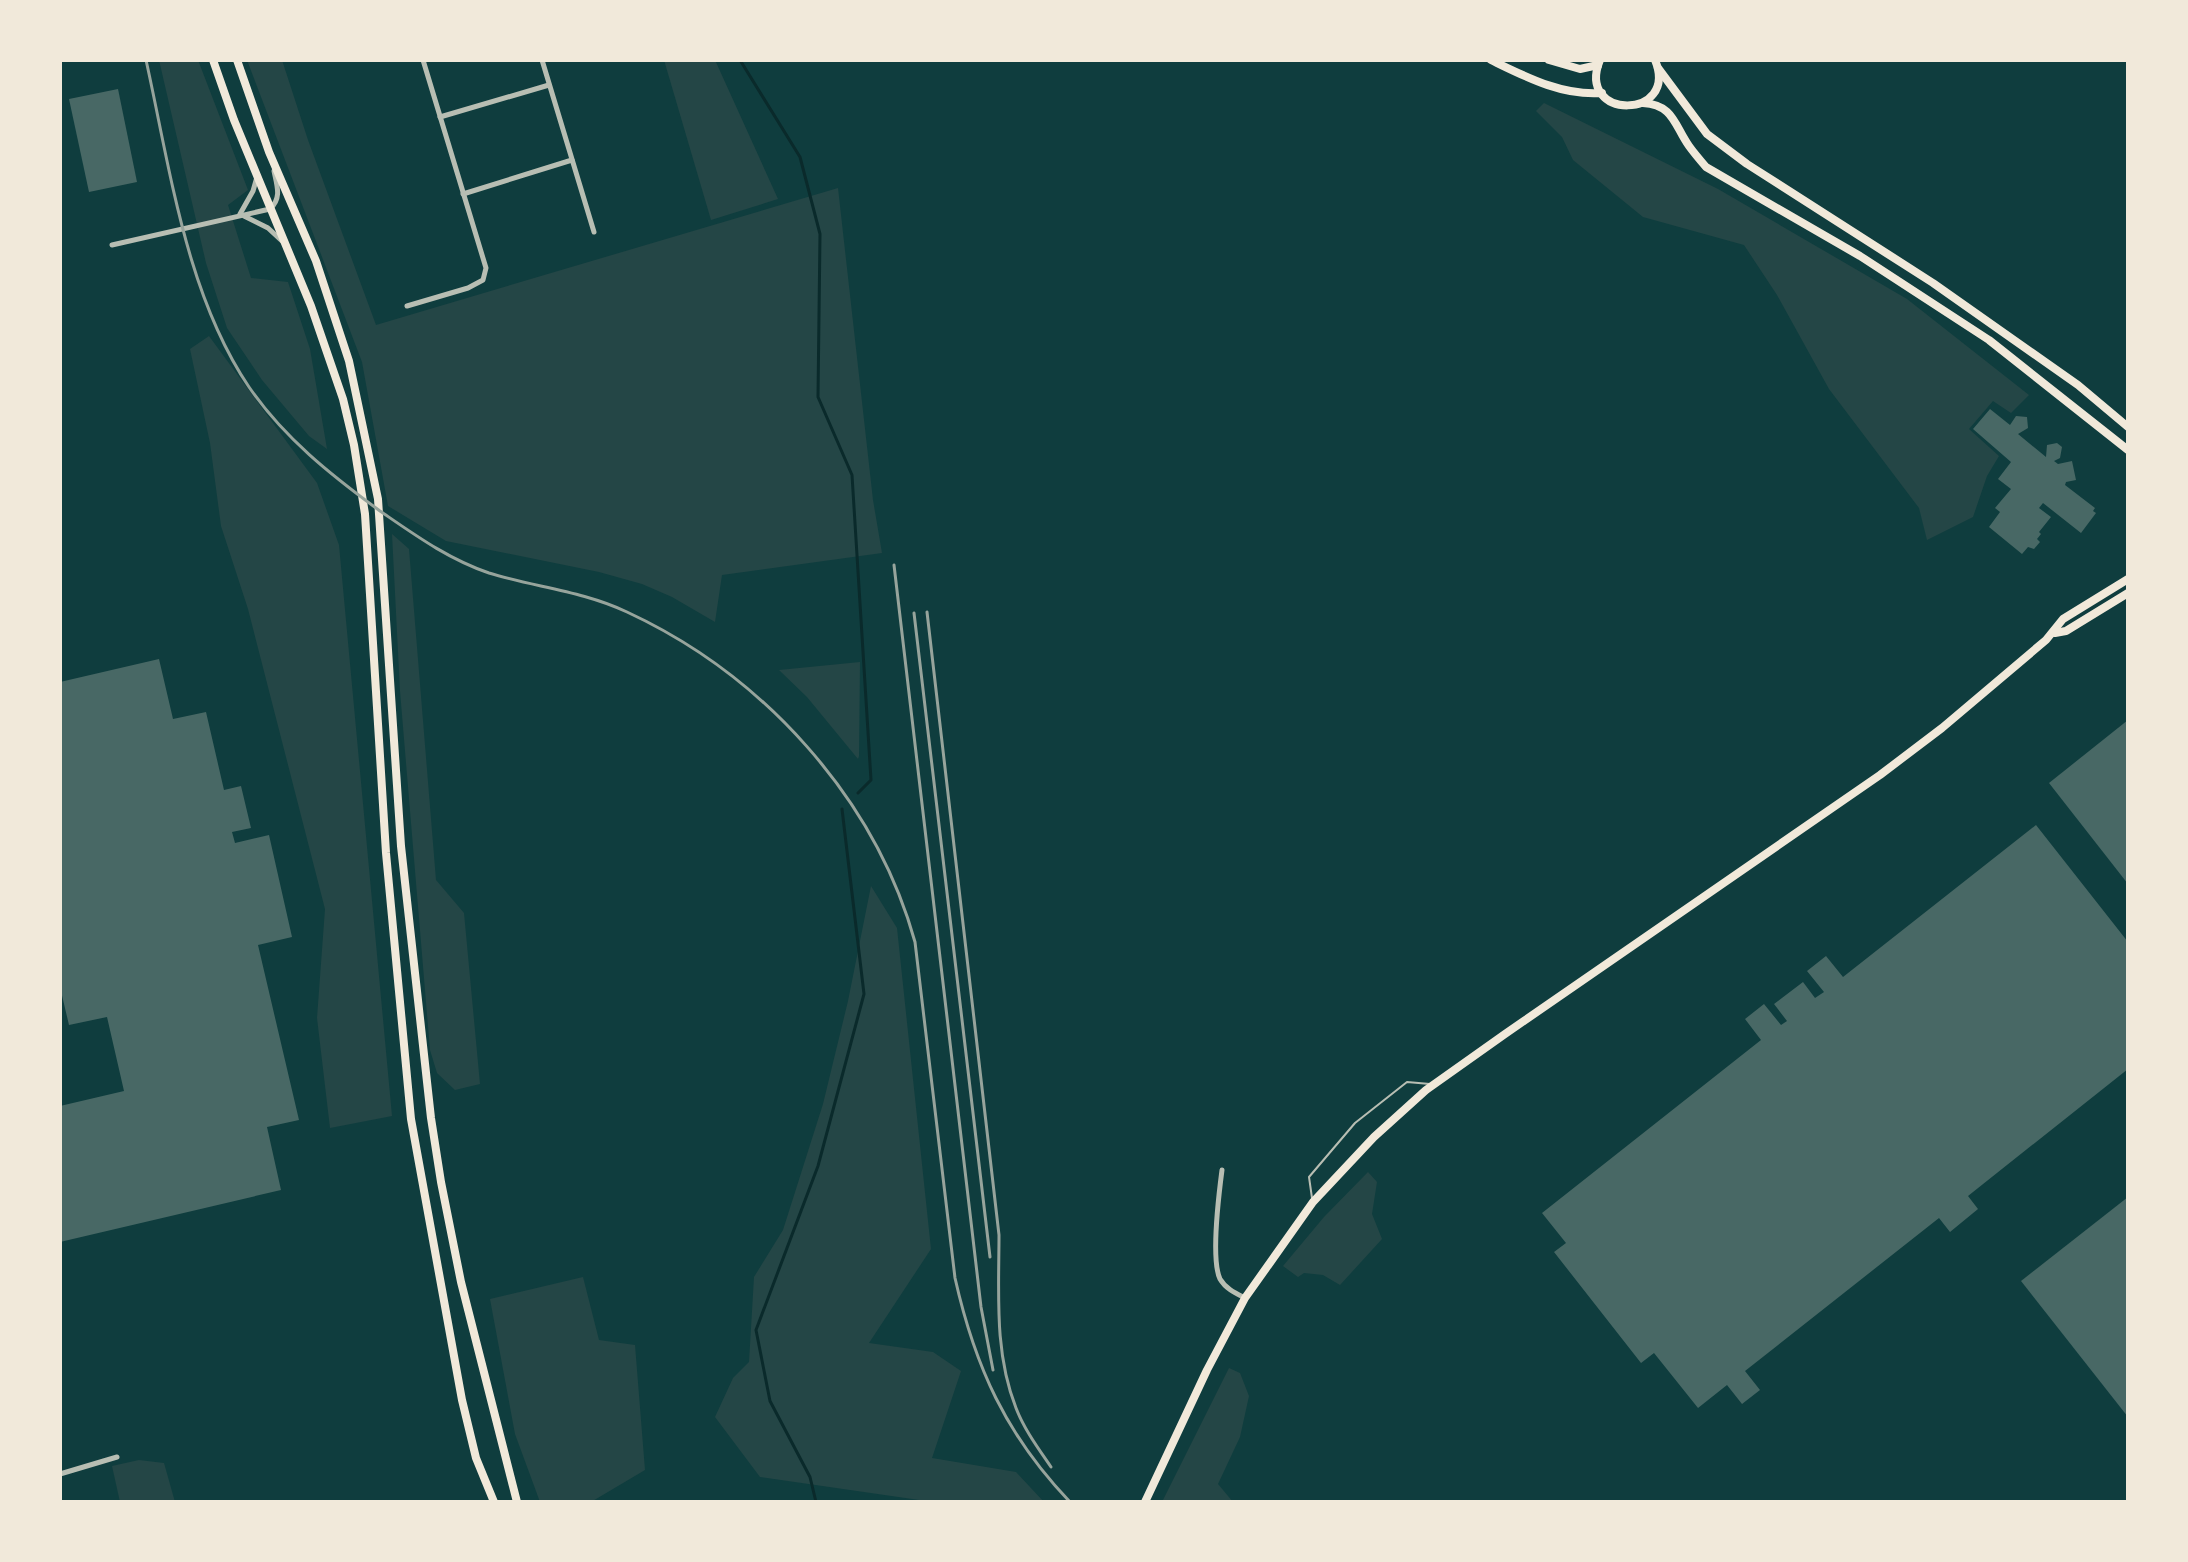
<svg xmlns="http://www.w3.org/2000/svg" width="2188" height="1562" viewBox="0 0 2188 1562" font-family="Lora,serif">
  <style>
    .green { fill: #244646 }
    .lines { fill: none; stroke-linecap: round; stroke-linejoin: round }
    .stream { stroke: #0a2a2b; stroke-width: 3 }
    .building { fill: #486865 }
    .service { stroke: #b8beb3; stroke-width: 2 }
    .minor { stroke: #b8beb3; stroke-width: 5 }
    .primary { stroke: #f1e9da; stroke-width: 8 }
    .trunk { stroke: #f1e9da; stroke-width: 8 }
    .rail { stroke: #97a49c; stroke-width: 3 }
  </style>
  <rect width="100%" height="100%" fill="#0f3d3e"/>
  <!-- green -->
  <g class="green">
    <path d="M159,60H198L248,190L228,205L251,278L288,282L310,349L327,449L309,436L262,380L227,328L206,263Z"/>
    <path d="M247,60H282L308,140L376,325L838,188L873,500L882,553L722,575L715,622L672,597L642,584L599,572L446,541L388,506L362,362Z"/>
    <path d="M664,60H715L778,199L711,220Z"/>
    <path d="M1544,103L1718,189L1907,299L2029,395L2011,413L1993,401L1969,429L1999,456L1987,476L1973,517L1927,540L1919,508L1829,389L1777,295L1744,245L1643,217L1573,160L1562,137L1536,111Z"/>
    <path d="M209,336L317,483L339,545L392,1116L330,1128L317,1018L325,909L248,609L221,526L210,443L190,349Z"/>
    <path d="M392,534L409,549L436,880L464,913L480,1084L455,1090L437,1073L430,1050L400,691Z"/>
    <path d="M860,662L859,756L858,759L807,697L779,670Z"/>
    <path d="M871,886L897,928L931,1249L869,1343L933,1352L961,1371L932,1458L1016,1472L1044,1502H933L760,1477L715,1417L733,1378L749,1362L754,1277L783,1230L823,1104L848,1001Z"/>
    <path d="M1368,1172L1377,1182L1372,1214L1382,1239L1340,1285L1323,1275L1304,1273L1298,1277L1283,1266L1324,1217Z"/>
    <path d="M583,1277L599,1340L635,1345L645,1470L591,1502H540L515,1434L490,1299Z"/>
    <path d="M1229,1368L1240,1373L1249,1396L1240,1437L1218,1484L1233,1502H1162Z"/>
    <path d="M139,1460L164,1463L175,1502H120L112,1466Z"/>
  </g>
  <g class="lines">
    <!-- stream -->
    <g class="stream">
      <path d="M740,60L800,157L820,234L818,397L852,475L871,780L858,793"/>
      <path d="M816,1502L810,1477L770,1401L756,1330L818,1166L864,994L842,809"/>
    </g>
  </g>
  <!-- building -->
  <g class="building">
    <path d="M118,89L137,182L89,192L69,99Z"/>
    <path d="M1990,409L2010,425L2016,416L2027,417L2028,428L2018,434L2046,457L2047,445L2057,443L2062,447L2060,458L2054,461L2058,464L2072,461L2076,480L2066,482L2065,485L2095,508L2093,511L2096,513L2081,533L2043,503L2039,508L2051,517L2039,532L2041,534L2037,539L2040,542L2034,549L2028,547L2022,554L1989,527L2000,512L1995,508L2011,489L1998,479L2011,462L1973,429Z"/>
    <path d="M159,659L173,719L206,712L224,790L241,786L251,828L232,832L235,843L269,835L292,937L258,945L299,1120L267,1127L281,1190L60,1242V1106L124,1091L107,1017L69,1025L60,987V682Z"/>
    <path d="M2128,720V884L2049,783Z"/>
    <path d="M2036,825L2128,942V1069L1968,1196L1978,1209L1950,1232L1939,1218L1745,1371L1760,1390L1742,1404L1727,1385L1698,1408L1654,1353L1641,1363L1554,1252L1566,1243L1542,1213L1761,1040L1745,1019L1764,1004L1781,1025L1787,1021L1774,1004L1803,982L1815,998L1824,992L1807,971L1826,956L1843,977Z"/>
    <path d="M2128,1197V1417L2021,1281Z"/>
  </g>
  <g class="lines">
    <!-- service -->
    <path class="service" d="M1312,1198L1309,1177L1355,1123L1407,1082L1430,1084"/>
    <!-- minor -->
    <g class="minor">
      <path d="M542,60L594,232"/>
      <path d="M440,117L549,85"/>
      <path d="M463,194L572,160"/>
      <path d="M240,214L253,191L257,177"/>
      <path d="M244,216L268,228L282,241"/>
      <path d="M112,245L270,209C282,198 277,186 274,171"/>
      <path d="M407,306L468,288L483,280L486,268L423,60"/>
      <path d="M1222,1170C1219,1193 1211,1260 1220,1279C1226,1289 1235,1293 1245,1298"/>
      <path d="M60,1474L117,1457"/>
    </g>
    <!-- primary -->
    <g class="primary">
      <path d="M2055,633L2066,631L2128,593"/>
      <path d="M1145,1502L1207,1370L1245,1298L1313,1202L1374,1137L1426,1090L1505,1034L1880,775L1942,728L2046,640L2063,619L2128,579"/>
    </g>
    <!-- trunk -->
    <g class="trunk">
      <path d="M213,60L234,120L311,306L343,399L354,445L365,514L386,853L411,1119L462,1400L476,1458L494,1502"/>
      <path d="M237,60L269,152L316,261L349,361L378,499L401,846L431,1118L441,1182L461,1282L517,1502"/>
      <path d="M1491,60C1526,77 1562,96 1602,93"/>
      <path d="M1549,60L1580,69L1598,65"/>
      <path d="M1600,60C1575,121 1680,120 1655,60"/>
      <path d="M1658,68L1707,134L1747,164L1933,283L2078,385L2128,427"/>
      <path d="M1643,103C1674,105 1674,125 1689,146C1694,153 1700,160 1706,167L1860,256L1989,340L2128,450"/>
    </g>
    <!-- rail -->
    <g class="rail">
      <path d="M146,60C170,168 186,294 249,387C284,438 331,475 380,511C415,535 448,559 489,573C534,587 583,591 627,612C763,675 875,798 915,942L955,1278C975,1367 1006,1435 1070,1502"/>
      <path d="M894,565L981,1307L993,1370"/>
      <path d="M927,612L999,1235C999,1293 994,1352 1016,1408C1024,1429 1038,1448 1051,1467"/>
      <path d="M914,613L990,1257"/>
    </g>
  </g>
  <!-- border -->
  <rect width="2188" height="1562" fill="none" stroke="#f1e9da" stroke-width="124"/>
</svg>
